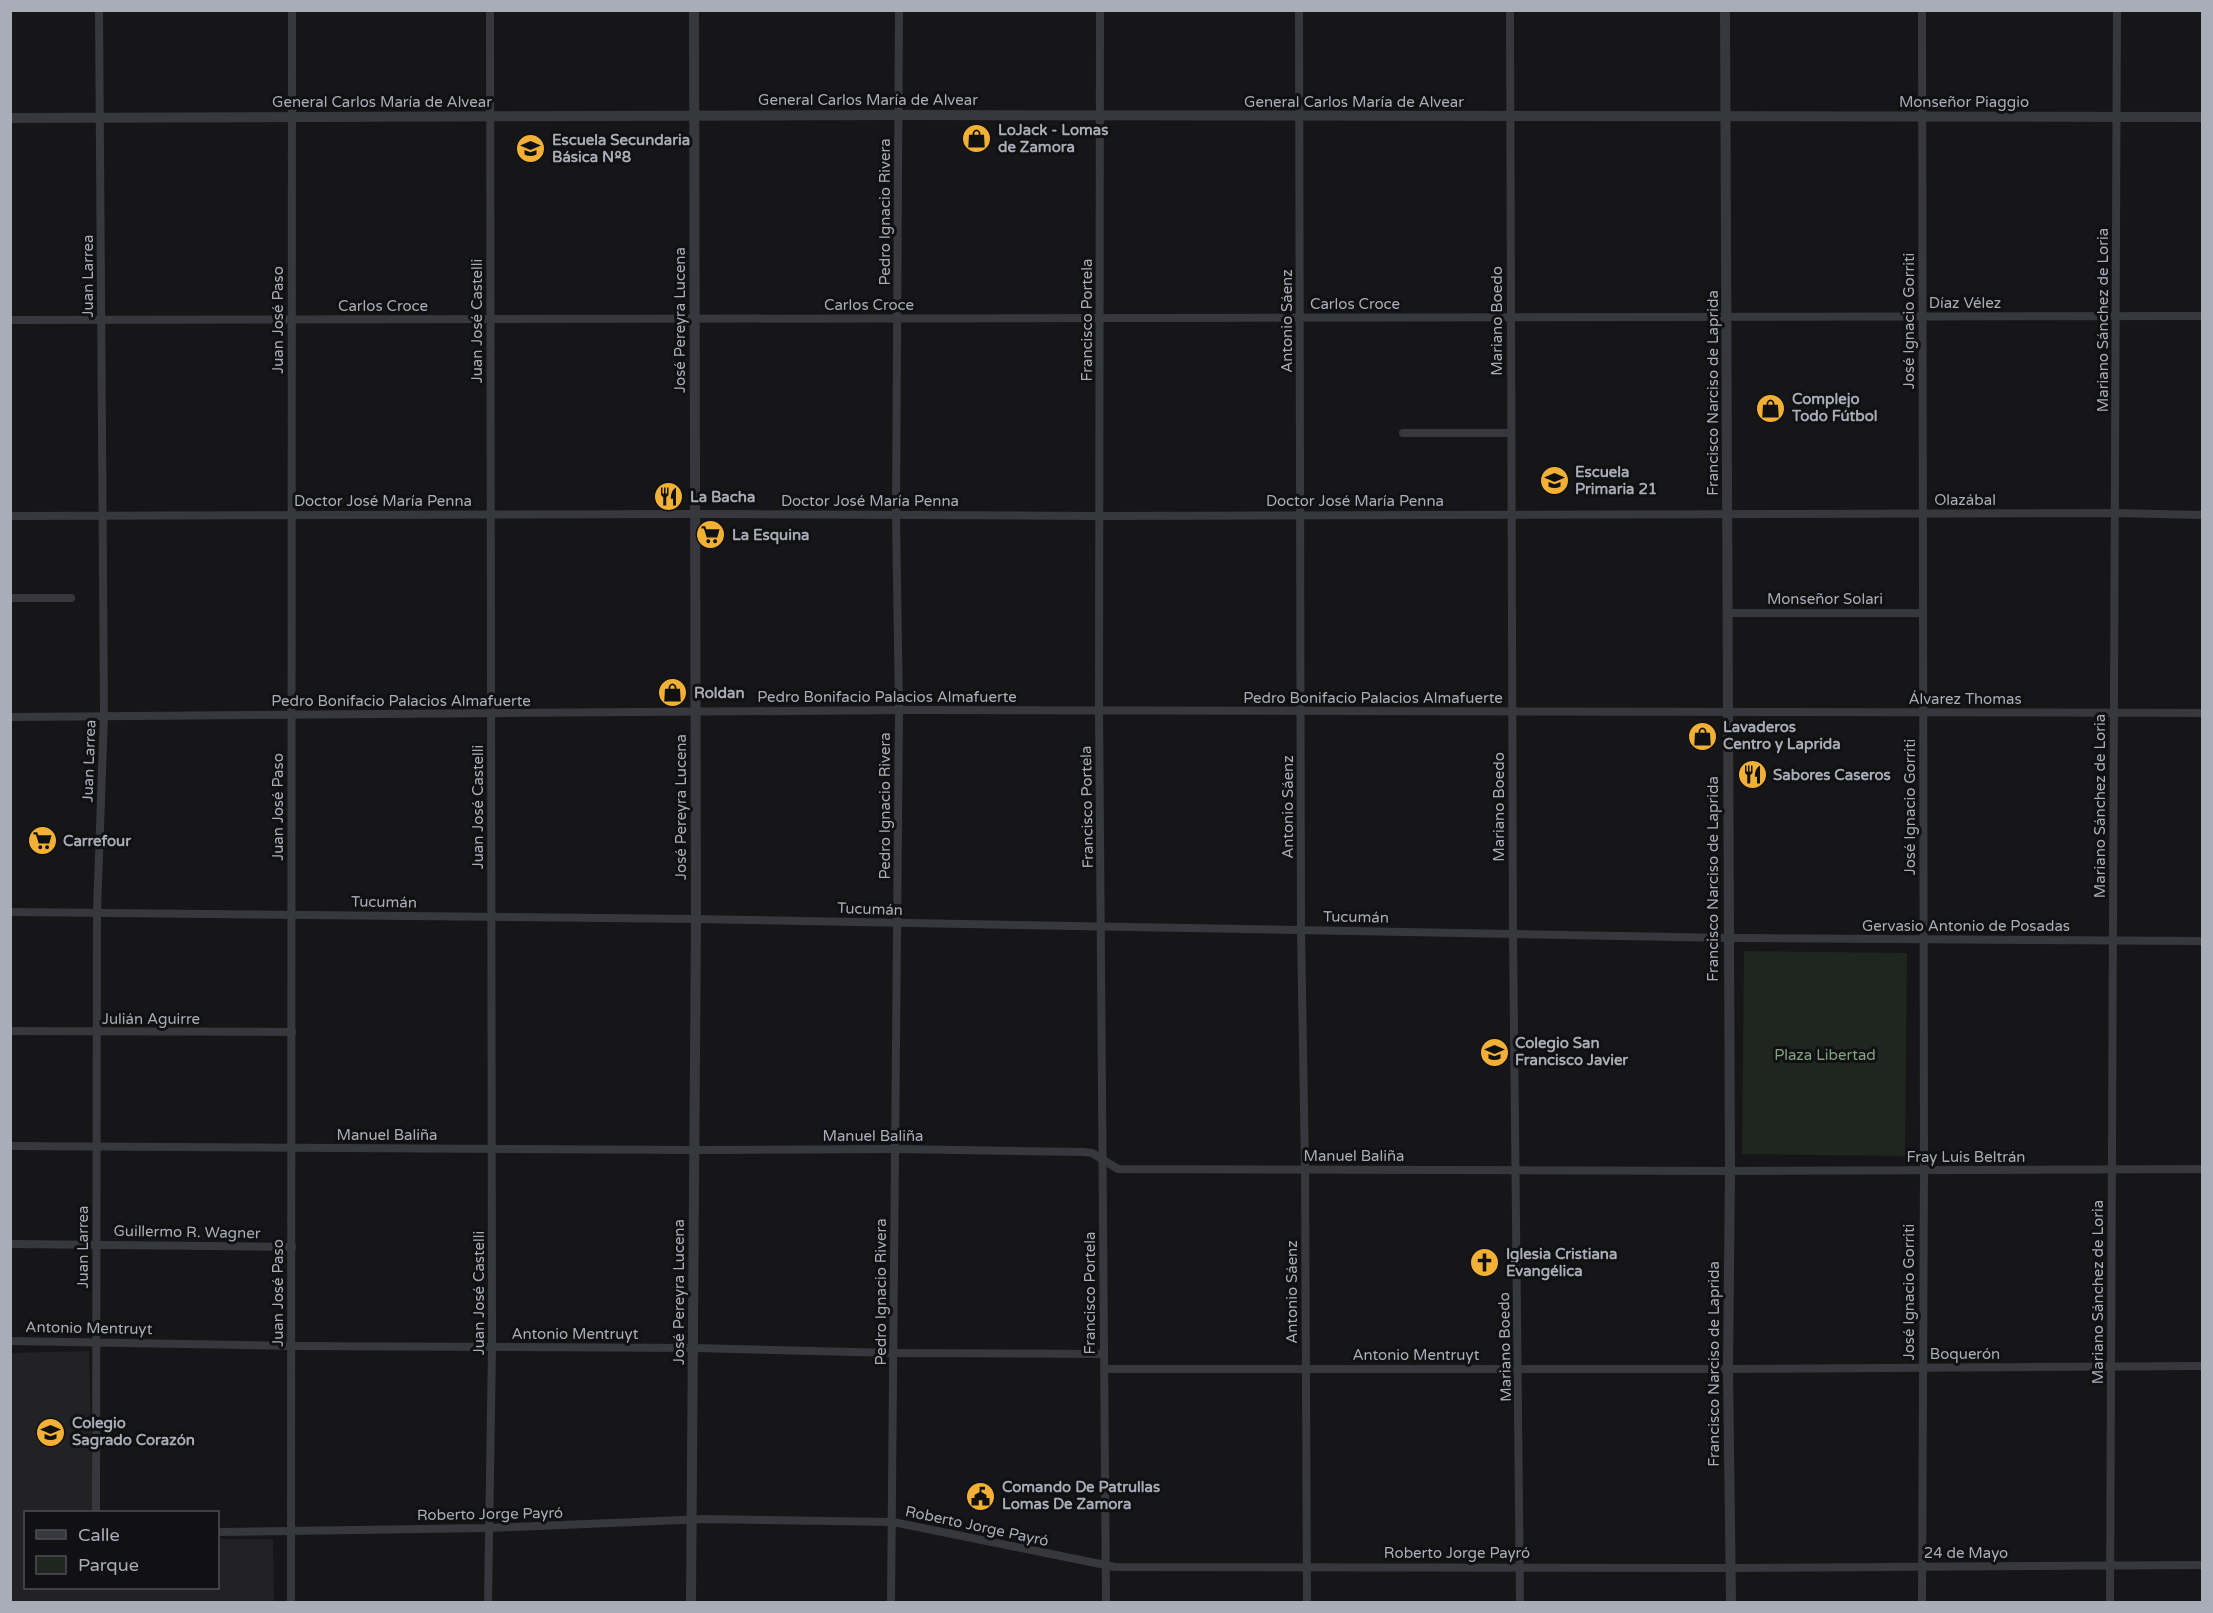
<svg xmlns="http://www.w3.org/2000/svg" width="2213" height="1613" viewBox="0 0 2213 1613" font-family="'Varela Round',sans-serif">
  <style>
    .built { fill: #222225 }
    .park { fill: #1e261f }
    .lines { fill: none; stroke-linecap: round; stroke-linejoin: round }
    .minor { stroke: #37383d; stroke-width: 8 }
    .tertiary { stroke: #37383d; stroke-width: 10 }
    .labels { text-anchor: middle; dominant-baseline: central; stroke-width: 6; stroke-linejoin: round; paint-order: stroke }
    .street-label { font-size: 15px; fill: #a8adb8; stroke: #111113 }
    .poi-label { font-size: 15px; font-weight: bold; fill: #a8adb8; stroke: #111113; text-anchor: start }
    .park-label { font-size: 15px; fill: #7fa381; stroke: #111113 }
  </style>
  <rect width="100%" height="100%" fill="#161618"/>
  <!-- built -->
  <path class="built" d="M89,1351L93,1512H26V1588H218V1539H273L274,1602H11L10,1353Z"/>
  <!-- park -->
  <path class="park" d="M1744,951L1907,953L1905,1156L1742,1154Z"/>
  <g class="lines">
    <!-- minor -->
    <g class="minor">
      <path d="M1100,10L1099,710L1106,1602"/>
      <path d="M1299,10L1301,929L1305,1169L1307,1602"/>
      <path d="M1510,10L1513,933L1520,1602"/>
      <path d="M10,320L2202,316"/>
      <path d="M1403,433H1511"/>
      <path d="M10,516L694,514L1099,516L2115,513L2202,515"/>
      <path d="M10,598H71"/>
      <path d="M1728,613H1923"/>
      <path d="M10,717L907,710L2202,713"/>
      <path d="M10,912L696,919L1729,938L2202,941"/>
      <path d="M10,1031L292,1032"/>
      <path d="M10,1146L694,1150L896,1149L1084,1152L1092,1153L1118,1169L1730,1171L2202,1169"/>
      <path d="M10,1244L292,1247"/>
      <path d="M10,1341L292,1346L694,1348L894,1353L1104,1354"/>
      <path d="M1104,1369H1728L2202,1366"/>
      <path d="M96,1512L97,912L104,715L99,10"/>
      <path d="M218,1532L488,1528L707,1519L893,1522L1115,1567L1730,1568L2202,1565"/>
      <path d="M291,1602L292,10"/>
      <path d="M488,1602L492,1347L490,10"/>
      <path d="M891,1602L899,711L896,515L899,10"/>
      <path d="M1922,1602L1924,1170L1922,10"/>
      <path d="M2110,1602L2117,10"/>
    </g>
    <!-- tertiary -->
    <g class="tertiary">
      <path d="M1725,10L1730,1171L1728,1369L1731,1602"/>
      <path d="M10,118L899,115L2202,117"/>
      <path d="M691,1602L696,919L694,10"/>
    </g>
  </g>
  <!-- icons -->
  <defs>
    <symbol id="shop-disc" viewBox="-11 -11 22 22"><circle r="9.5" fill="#f2b134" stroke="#111113"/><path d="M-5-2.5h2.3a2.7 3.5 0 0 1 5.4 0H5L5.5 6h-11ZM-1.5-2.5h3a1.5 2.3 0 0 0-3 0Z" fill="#111"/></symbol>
    <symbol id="school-disc" viewBox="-11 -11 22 22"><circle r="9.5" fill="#f2b134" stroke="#111113"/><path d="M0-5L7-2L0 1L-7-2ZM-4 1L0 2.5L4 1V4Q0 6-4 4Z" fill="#111"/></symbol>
    <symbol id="restaurant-disc" viewBox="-11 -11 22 22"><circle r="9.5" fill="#f2b134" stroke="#111113"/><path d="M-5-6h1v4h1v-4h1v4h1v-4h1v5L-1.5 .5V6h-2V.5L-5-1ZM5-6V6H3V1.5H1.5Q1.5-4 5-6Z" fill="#111"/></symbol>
    <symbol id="supermarket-disc" viewBox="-11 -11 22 22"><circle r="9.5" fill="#f2b134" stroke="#111113"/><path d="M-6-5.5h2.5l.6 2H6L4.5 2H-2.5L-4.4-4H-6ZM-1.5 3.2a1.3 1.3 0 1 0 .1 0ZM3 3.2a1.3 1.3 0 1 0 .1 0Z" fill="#111"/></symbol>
    <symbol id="church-disc" viewBox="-11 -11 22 22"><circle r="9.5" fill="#f2b134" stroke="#111113"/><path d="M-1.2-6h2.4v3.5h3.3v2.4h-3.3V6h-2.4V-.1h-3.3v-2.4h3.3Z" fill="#111"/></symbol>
    <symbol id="civic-disc" viewBox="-11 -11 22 22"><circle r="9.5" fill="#f2b134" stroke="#111113"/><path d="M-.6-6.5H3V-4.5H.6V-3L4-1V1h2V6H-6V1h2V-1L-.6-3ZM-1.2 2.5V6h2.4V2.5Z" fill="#111"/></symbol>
  </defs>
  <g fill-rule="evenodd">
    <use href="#shop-disc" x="960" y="122" width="33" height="33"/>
    <use href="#school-disc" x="514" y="132" width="33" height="33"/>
    <use href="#shop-disc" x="1754" y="392" width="33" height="33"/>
    <use href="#school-disc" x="1538" y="464" width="33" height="33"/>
    <use href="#restaurant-disc" x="652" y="480" width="33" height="33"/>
    <use href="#supermarket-disc" x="694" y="518" width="33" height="33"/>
    <use href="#shop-disc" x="656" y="676" width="33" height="33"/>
    <use href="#shop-disc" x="1686" y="720" width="33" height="33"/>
    <use href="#restaurant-disc" x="1736" y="758" width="33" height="33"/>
    <use href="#supermarket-disc" x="26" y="824" width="33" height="33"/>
    <use href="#school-disc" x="1478" y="1036" width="33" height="33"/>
    <use href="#church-disc" x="1468" y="1246" width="33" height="33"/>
    <use href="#school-disc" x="34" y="1416" width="33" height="33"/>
    <use href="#civic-disc" x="964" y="1480" width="33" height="33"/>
  </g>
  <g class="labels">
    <!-- street labels -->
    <g class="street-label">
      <text x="868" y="100">General Carlos María de Alvear</text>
      <text x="382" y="102">General Carlos María de Alvear</text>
      <text x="1354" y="102">General Carlos María de Alvear</text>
      <text x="1964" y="102">Monseñor Piaggio</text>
      <text transform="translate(885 212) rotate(-90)">Pedro Ignacio Rivera</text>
      <text transform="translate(88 276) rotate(-90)">Juan Larrea</text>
      <text x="1965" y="303">Díaz Vélez</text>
      <text x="1355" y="304">Carlos Croce</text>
      <text x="869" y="305">Carlos Croce</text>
      <text x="383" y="306">Carlos Croce</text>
      <text transform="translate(278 320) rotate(-90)">Juan José Paso</text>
      <text transform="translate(680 320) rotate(-90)">José Pereyra Lucena</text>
      <text transform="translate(1087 320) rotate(-90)">Francisco Portela</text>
      <text transform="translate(2103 320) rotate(-90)">Mariano Sánchez de Loria</text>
      <text transform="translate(477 321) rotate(-90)">Juan José Castelli</text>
      <text transform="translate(1287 321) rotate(-90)">Antonio Sáenz</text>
      <text transform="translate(1497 321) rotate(-90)">Mariano Boedo</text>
      <text transform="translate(1909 321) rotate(-90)">José Ignacio Gorriti</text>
      <text transform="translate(1713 393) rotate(-90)">Francisco Narciso de Laprida</text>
      <text x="1965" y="500">Olazábal</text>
      <text x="383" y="501">Doctor José María Penna</text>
      <text x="870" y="501">Doctor José María Penna</text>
      <text x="1355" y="501">Doctor José María Penna</text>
      <text x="1825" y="599">Monseñor Solari</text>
      <text x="887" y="697">Pedro Bonifacio Palacios Almafuerte</text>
      <text x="1373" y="698">Pedro Bonifacio Palacios Almafuerte</text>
      <text x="1965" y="699">Álvarez Thomas</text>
      <text x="401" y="701">Pedro Bonifacio Palacios Almafuerte</text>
      <text transform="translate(89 761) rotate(-88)">Juan Larrea</text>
      <text transform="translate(885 806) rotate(-90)">Pedro Ignacio Rivera</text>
      <text transform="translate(2100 806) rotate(-90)">Mariano Sánchez de Loria</text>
      <text transform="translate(278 807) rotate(-90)">Juan José Paso</text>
      <text transform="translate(478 807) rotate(-90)">Juan José Castelli</text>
      <text transform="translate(681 807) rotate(-90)">José Pereyra Lucena</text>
      <text transform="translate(1087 807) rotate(-91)">Francisco Portela</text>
      <text transform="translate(1288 807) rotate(-90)">Antonio Sáenz</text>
      <text transform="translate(1499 807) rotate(-90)">Mariano Boedo</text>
      <text transform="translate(1910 807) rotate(-90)">José Ignacio Gorriti</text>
      <text transform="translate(1713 879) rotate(-90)">Francisco Narciso de Laprida</text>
      <text transform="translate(384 902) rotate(1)">Tucumán</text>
      <text transform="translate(870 909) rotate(2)">Tucumán</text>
      <text transform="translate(1356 917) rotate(1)">Tucumán</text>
      <text x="1966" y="926">Gervasio Antonio de Posadas</text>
      <text x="151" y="1019">Julián Aguirre</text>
      <text x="387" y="1135">Manuel Baliña</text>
      <text x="873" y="1136">Manuel Baliña</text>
      <text x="1354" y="1156">Manuel Baliña</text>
      <text x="1966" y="1157">Fray Luis Beltrán</text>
      <text transform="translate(187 1232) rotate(1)">Guillermo R. Wagner</text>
      <text transform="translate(83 1247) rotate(-90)">Juan Larrea</text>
      <text transform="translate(679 1292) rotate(-90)">José Pereyra Lucena</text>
      <text transform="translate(881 1292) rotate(-90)">Pedro Ignacio Rivera</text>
      <text transform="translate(1292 1292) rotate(-90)">Antonio Sáenz</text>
      <text transform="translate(1909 1292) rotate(-90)">José Ignacio Gorriti</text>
      <text transform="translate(2098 1292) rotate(-90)">Mariano Sánchez de Loria</text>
      <text transform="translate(278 1293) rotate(-90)">Juan José Paso</text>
      <text transform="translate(479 1293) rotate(-90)">Juan José Castelli</text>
      <text transform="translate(1090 1293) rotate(-90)">Francisco Portela</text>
      <text transform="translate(89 1328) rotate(1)">Antonio Mentruyt</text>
      <text x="575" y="1334">Antonio Mentruyt</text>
      <text transform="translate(1505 1347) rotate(-91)">Mariano Boedo</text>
      <text x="1965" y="1354">Boquerón</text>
      <text x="1416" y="1355">Antonio Mentruyt</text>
      <text transform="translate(1714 1364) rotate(-90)">Francisco Narciso de Laprida</text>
      <text transform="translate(490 1514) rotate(-1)">Roberto Jorge Payró</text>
      <text transform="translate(977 1526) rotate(12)">Roberto Jorge Payró</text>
      <text x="1457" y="1553">Roberto Jorge Payró</text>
      <text x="1966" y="1553">24 de Mayo</text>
    </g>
    <!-- poi labels -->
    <g class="poi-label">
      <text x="998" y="130">LoJack - Lomas<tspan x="998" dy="17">de Zamora</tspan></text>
      <text x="552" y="140">Escuela Secundaria<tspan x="552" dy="17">Básica Nº8</tspan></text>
      <text x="1792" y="399">Complejo<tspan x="1792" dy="17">Todo Fútbol</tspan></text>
      <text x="1575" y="472">Escuela<tspan x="1575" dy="17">Primaria 21</tspan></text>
      <text x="690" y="497">La Bacha</text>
      <text x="732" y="535">La Esquina</text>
      <text x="694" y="693">Roldan</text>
      <text x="1723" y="727">Lavaderos<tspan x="1723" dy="17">Centro y Laprida</tspan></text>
      <text x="1773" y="775">Sabores Caseros</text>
      <text x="63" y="841">Carrefour</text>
      <text x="1515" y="1043">Colegio San<tspan x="1515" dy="17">Francisco Javier</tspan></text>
      <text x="1506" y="1254">Iglesia Cristiana<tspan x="1506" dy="17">Evangélica</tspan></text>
      <text x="72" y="1423">Colegio<tspan x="72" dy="17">Sagrado Corazón</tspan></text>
      <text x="1002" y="1487">Comando De Patrullas<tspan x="1002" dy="17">Lomas De Zamora</tspan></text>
    </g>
    <!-- park labels -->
    <g class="park-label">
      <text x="1825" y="1055">Plaza Libertad</text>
    </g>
  </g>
  <!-- border -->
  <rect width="2213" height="1613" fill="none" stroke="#a8adb8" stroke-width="24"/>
  <!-- legend -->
  <rect x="24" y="1511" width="195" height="78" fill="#111113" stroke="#4d4f55" stroke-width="1.5"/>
  <rect x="36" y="1530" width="30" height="9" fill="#37383d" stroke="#4d4f55" stroke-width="1.5"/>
  <text x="78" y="1541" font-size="18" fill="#a8adb8">Calle</text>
  <rect x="36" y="1556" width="30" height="18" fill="#1e261f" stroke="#4d4f55" stroke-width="1.5"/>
  <text x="78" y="1571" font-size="18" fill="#a8adb8">Parque</text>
</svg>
